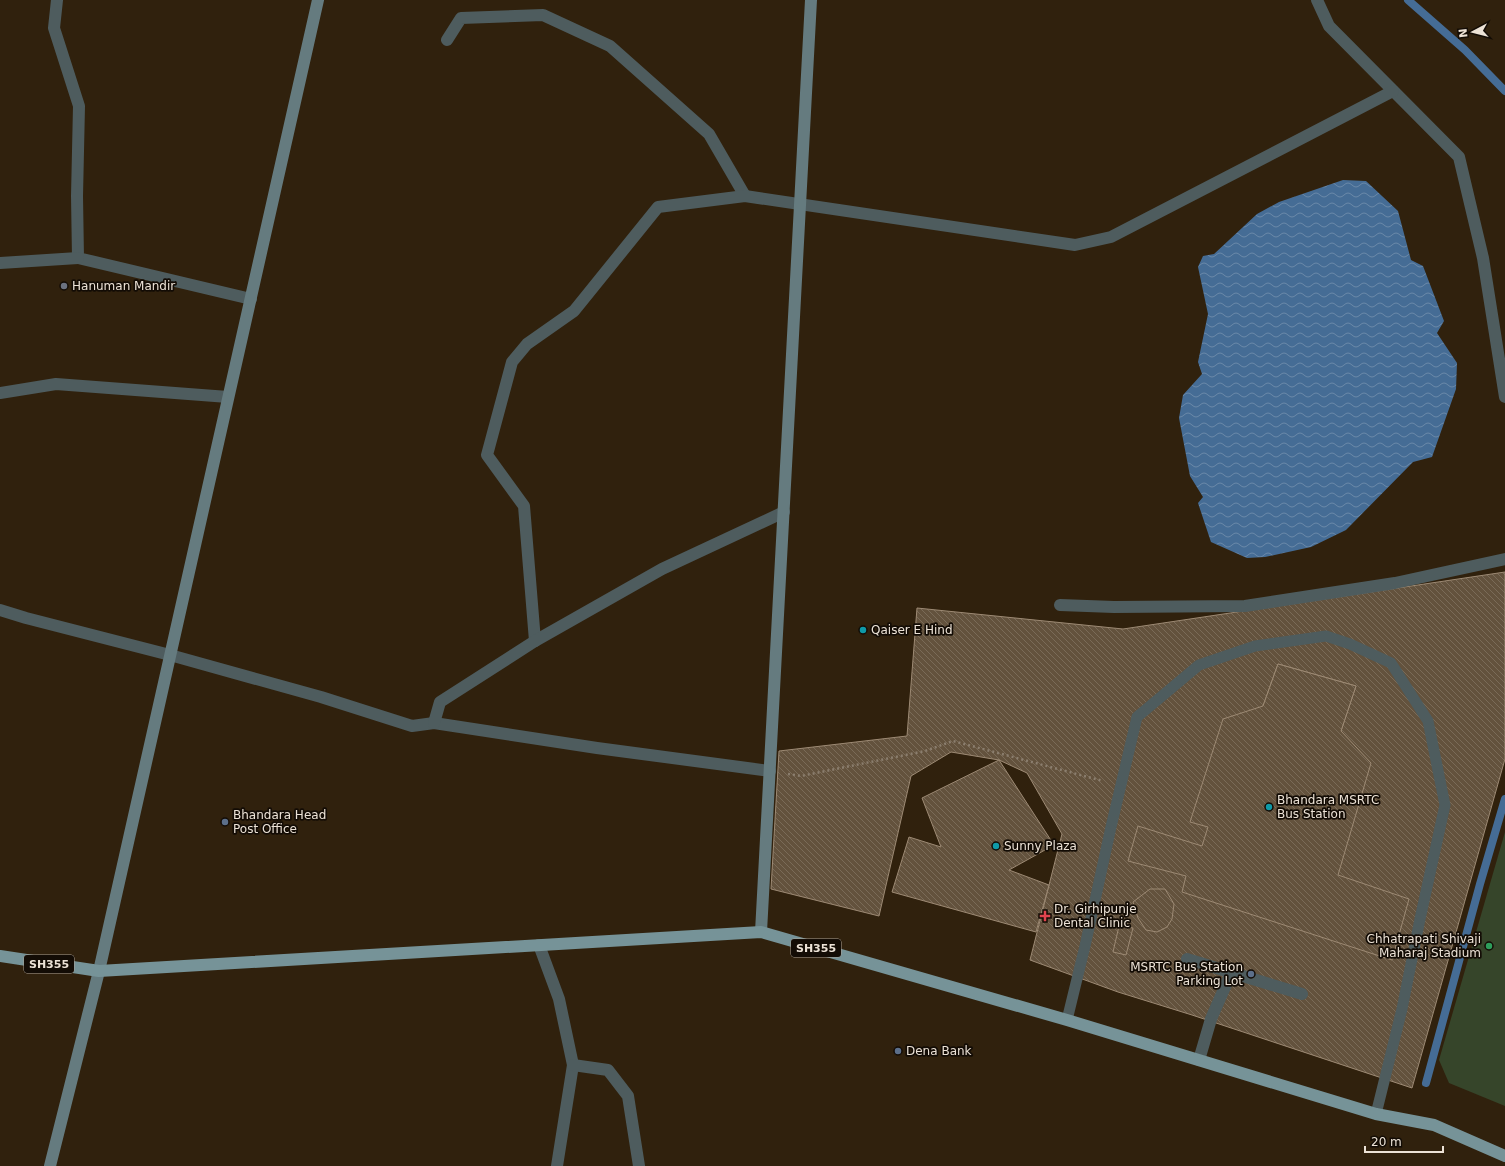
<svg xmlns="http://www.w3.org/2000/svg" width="1505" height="1166" viewBox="0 0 1505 1166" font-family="'DejaVu Sans',sans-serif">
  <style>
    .garden { fill: #36452a }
    .water { fill: url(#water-waves) }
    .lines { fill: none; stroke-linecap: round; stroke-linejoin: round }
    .stream { stroke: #456c95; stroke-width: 8 }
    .building { fill: url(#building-back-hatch); stroke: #9d8a74 }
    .path { stroke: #8b7e6e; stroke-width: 2.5; stroke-dasharray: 2 3; stroke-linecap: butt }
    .lane { stroke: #4e5c5e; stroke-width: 11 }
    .street { stroke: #4e5c5e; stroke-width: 12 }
    .secondary { stroke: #657b7f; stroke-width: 12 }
    .primary { stroke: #769398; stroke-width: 12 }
    .worship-dot { fill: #6b7280; stroke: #130c05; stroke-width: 1.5 }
    .culture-dot { fill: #0f9aa8; stroke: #130c05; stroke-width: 1.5 }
    .service-dot { fill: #5c6f8a; stroke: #130c05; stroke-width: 1.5 }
    .health-dot { fill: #e0444e; stroke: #130c05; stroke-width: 1.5 }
    .leisure-dot { fill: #2e9e5b; stroke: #130c05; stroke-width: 1.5 }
    .labels { text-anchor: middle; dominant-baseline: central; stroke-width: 3.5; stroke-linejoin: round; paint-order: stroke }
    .shield { fill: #130c05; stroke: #aba297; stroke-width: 1 }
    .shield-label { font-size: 11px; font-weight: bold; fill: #ece2d6 }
    .poi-label { font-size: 12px; fill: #ece2d6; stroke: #130c05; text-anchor: start }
  </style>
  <defs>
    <pattern id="water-waves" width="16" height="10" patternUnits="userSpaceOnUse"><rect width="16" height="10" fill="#456c95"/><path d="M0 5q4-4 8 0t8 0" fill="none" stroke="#6988a8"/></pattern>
    <pattern id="building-back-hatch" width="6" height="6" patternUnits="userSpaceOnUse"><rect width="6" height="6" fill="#63523d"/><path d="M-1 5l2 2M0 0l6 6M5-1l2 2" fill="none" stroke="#7a6b58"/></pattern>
  </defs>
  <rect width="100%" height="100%" fill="#30210d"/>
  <!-- garden -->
  <path class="garden" d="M1505,832V1106L1449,1083L1439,1060Z"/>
  <!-- water -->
  <path class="water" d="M1343,180L1366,181L1398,211L1411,260L1423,266L1444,321L1437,333L1457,363L1456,389L1432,457L1413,462L1346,530L1311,547L1265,557L1247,558L1211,542L1198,503L1203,497L1190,476L1179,418L1183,395L1202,374L1198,362L1208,314L1198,267L1203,256L1214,254L1257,214L1279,202Z"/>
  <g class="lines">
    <!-- stream -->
    <g class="stream">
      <path d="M1408,0L1465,50L1505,91"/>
      <path d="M1426,1083L1480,884L1505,799"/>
    </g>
  </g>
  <!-- building -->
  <g class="building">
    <path d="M1505,572V759L1412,1088L1192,1015L1118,992L1030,960L1062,834L1027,773L999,760L951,752L911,776L879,916L771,889L779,751L907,736L917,608L1123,629Z"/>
    <path d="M1278,664L1356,686L1341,731L1263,706Z"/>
    <path d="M1278,664L1356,686L1341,731L1371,763L1338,875L1409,899L1392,960L1182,892L1186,876L1128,861L1138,826L1202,846L1208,827L1190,822L1223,719L1263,706Z"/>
    <path d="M999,760L1054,845L1009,870L1049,885L1036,932L892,892L909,837L941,847L922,798Z"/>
    <path d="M1150,889H1165L1174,904L1172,919L1167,927L1157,932L1146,930L1138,918L1133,902Z"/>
    <path d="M1119,926L1133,928L1126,955L1113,952Z"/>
  </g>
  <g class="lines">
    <!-- path -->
    <path class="path" d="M788,774L801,776L925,751L953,741L1103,781"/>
    <!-- lane -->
    <path class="lane" d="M1067,1020L1085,946L1111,827L1137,717L1199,665L1255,646L1326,636L1350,644L1391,663L1428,721L1445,805L1420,919L1402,1009L1376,1114"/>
    <!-- street -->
    <g class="street">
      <path d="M57,0L54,28L79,106L77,196L78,258L251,299"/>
      <path d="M1317,0L1329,26L1459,157L1483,258L1505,397"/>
      <path d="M447,40L461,18L543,15L610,46L709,134L745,196"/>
      <path d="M0,263L78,258"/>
      <path d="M0,393L56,384L228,397"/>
      <path d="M1060,605L1114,607L1245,606L1395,583L1505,559"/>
      <path d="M0,610L26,618L170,655L321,697L412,726L434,723L597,748L770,771"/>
      <path d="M535,641L524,506L487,455L512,362L527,344L574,311L658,207L745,196L1075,245L1111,237L1393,91"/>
      <path d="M434,723L440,702L535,641L662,569L784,512"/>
      <path d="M539,945L559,999L573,1065L557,1166"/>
      <path d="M1187,959L1302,994"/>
      <path d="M1199,1060L1211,1019L1231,973"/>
      <path d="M573,1065L608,1070L628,1096L639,1166"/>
    </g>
    <!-- secondary -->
    <g class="secondary">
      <path d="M761,932L811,0"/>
      <path d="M50,1166L99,971L318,0"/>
    </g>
    <!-- primary -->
    <path class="primary" d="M0,956L99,971L761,932L1067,1020L1376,1114L1434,1125L1505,1156"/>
  </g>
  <!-- markers -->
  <circle class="worship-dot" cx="64" cy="286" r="4"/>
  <g class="culture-dot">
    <circle cx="863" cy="630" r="4"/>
    <circle cx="1269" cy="807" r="4"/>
    <circle cx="996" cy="846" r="4"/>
  </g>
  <g class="service-dot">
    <circle cx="225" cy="822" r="4"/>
    <circle cx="1251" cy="974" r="4"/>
    <circle cx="898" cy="1051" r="4"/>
  </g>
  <path class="health-dot" d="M1043 910h4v4h4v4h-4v4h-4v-4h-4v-4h4z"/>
  <circle class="leisure-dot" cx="1489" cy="946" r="4"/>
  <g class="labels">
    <!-- shield labels -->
    <g class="shield">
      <rect x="791" y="939" width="50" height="18" rx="3"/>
      <rect x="24" y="955" width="50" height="18" rx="3"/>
    </g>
    <g class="shield-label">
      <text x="816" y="948">SH355</text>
      <text x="49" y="964">SH355</text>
    </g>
    <!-- poi labels -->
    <g class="poi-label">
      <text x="72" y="286">Hanuman Mandir</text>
      <text x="871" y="630">Qaiser E Hind</text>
      <text x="1277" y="800">Bhandara MSRTC<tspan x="1277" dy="14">Bus Station</tspan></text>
      <text x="233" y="815">Bhandara Head<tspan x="233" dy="14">Post Office</tspan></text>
      <text x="1004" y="846">Sunny Plaza</text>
      <text x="1054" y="909">Dr. Girhipunje<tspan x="1054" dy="14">Dental Clinic</tspan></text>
      <text x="1481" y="939" text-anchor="end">Chhatrapati Shivaji<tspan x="1481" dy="14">Maharaj Stadium</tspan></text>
      <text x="1243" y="967" text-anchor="end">MSRTC Bus Station<tspan x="1243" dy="14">Parking Lot</tspan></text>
      <text x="906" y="1051">Dena Bank</text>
    </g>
  </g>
  <!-- north arrow -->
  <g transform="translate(1473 32) rotate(263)" stroke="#130c05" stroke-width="3" paint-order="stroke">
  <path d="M0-3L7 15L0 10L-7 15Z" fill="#ece2d6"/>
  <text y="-6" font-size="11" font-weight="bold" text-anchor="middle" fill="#ece2d6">N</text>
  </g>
  <!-- scale -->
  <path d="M1365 1146v6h78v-6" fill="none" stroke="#ece2d6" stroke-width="2"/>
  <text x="1371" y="1146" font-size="12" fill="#ece2d6" stroke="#130c05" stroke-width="3" paint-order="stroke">20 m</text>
</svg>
